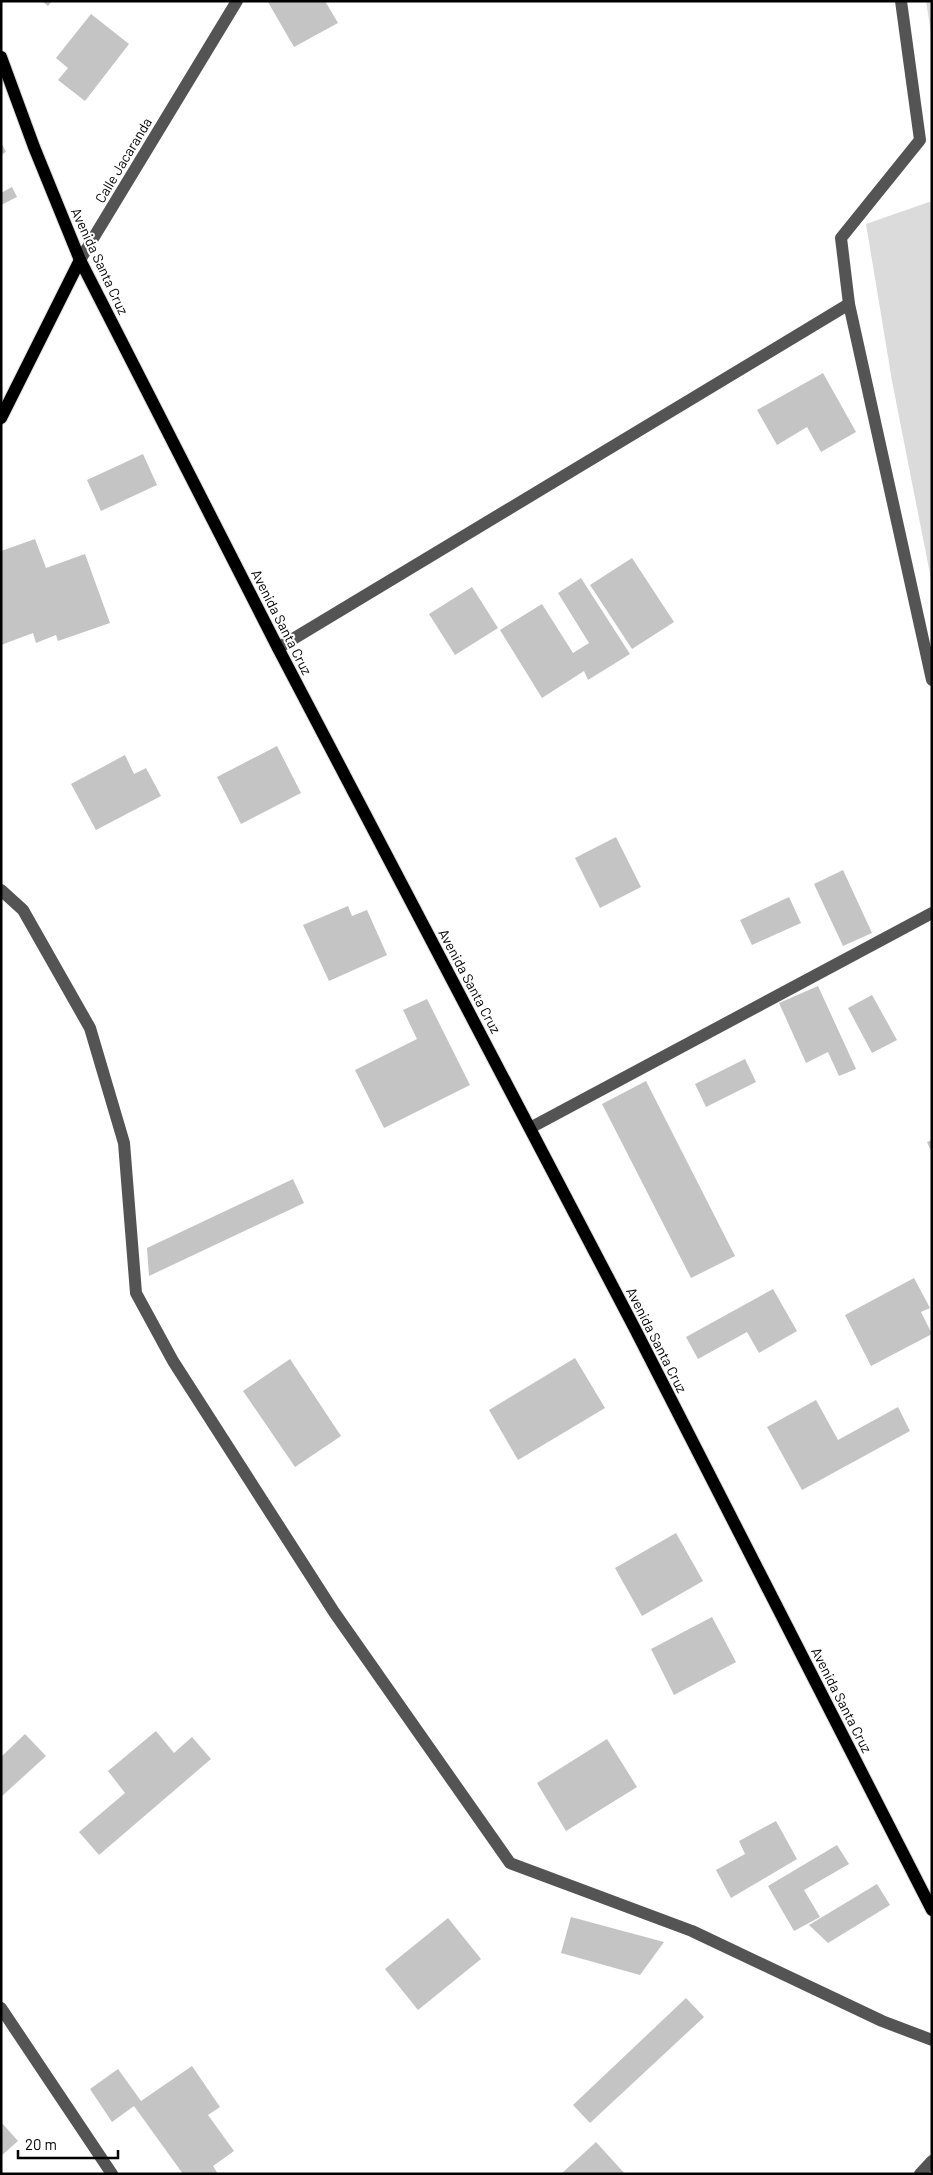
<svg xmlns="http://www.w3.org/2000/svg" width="933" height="2175" viewBox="0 0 933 2175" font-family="Barlow,sans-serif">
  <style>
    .green { fill: #dbdbdb }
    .building { fill: #c4c4c4 }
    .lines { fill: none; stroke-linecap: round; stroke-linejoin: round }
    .major-casing { stroke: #dbdbdb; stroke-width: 14 }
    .minor { stroke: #545454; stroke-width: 12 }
    .major { stroke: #000; stroke-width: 12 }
    .labels { text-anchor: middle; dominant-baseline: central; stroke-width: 4; stroke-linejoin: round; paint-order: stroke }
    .street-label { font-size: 14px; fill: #000; stroke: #fff }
  </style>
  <rect width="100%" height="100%" fill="#fff"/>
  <!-- green -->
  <g class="green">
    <path d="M926,1H932V39Z"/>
    <path d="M932,201V584L892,381L866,224Z"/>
  </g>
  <!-- building -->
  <g class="building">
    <path d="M42,1H52L48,6Z"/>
    <path d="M325,1L338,23L294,47L268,2Z"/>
    <path d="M91,14L129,44L85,101L58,80L68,68L56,58Z"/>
    <path d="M1,142L6,152L1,155Z"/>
    <path d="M12,187L17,197L1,205V193Z"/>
    <path d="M823,373L856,432L821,452L807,427L777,445L757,410Z"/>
    <path d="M143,454L157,485L101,511L87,480Z"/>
    <path d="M35,539L46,568L85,554L110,623L58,641L56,635L36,643L33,633L1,645V551Z"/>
    <path d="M632,558L674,622L632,649L590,585Z"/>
    <path d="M581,578L630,654L588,680L584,671L542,698L500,630L542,604L573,653L589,643L558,593Z"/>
    <path d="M472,587L498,628L455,655L429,614Z"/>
    <path d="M277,746L301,793L241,824L217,777Z"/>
    <path d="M125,755L134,774L146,768L161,796L96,830L71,784Z"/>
    <path d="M616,837L641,887L600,908L575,858Z"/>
    <path d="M843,870L872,933L843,946L814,884Z"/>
    <path d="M789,897L801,923L752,945L740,920Z"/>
    <path d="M348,906L352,916L367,910L387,955L329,981L303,925Z"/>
    <path d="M818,986L856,1069L839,1076L828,1052L806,1063L779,1003Z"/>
    <path d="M872,995L897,1040L872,1053L848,1008Z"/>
    <path d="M427,999L470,1085L384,1128L355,1070L417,1039L403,1010Z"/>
    <path d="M745,1059L756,1082L706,1107L695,1084Z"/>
    <path d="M646,1081L735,1256L691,1278L602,1104Z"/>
    <path d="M932,1140V1153L927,1142Z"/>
    <path d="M293,1179L304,1203L149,1276L147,1248Z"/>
    <path d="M914,1278L930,1308L921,1312L932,1334L871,1366L845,1315Z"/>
    <path d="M773,1289L797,1331L759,1353L747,1332L698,1359L686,1337Z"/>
    <path d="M575,1358L605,1408L518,1460L489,1410Z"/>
    <path d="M290,1359L341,1436L295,1467L243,1391Z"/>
    <path d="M816,1400L838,1440L898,1407L910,1431L802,1490L767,1427Z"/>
    <path d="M676,1533L703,1581L642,1616L615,1568Z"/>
    <path d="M712,1617L736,1662L674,1695L651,1649Z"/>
    <path d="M156,1731L174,1753L192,1737L211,1759L99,1855L79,1832L125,1793L108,1771Z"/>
    <path d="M25,1734L46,1756L1,1797V1757Z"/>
    <path d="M607,1739L637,1787L566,1831L537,1783Z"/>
    <path d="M776,1821L797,1859L731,1898L716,1870L745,1854L739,1841Z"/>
    <path d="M837,1845L849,1864L804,1890L820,1917L794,1931L768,1886Z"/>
    <path d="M877,1884L890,1905L828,1943L809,1925Z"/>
    <path d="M571,1917L664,1942L640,1975L561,1953Z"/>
    <path d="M448,1918L481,1959L418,2010L385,1969Z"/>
    <path d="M686,1998L704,2017L590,2123L573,2105Z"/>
    <path d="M192,2066L220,2107L208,2115L234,2151L213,2166L218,2174H183L134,2106L112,2122L90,2089L118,2069L141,2101Z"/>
    <path d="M1,2122L18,2141L1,2156Z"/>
    <path d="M596,2142L625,2174H561Z"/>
  </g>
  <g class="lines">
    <defs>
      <g id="major">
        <path d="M1,57L34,147L80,260L278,648L635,1329L932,1910"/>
        <path d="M1,418L80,260"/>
      </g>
    </defs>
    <!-- major casing -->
    <use href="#major" class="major-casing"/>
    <!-- minor -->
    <g class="minor">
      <path d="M901,1L920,140L841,238L849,304L932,680"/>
      <path d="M80,260L237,1"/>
      <path d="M278,648L849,304"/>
      <path d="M1,890L23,910L90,1028L124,1143L136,1293L173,1361L334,1612L510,1863L692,1931L882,2021L932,2040"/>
      <path d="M530,1128L932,913"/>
      <path d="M1,2008L112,2174"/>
      <path d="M920,2174L932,2161"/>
    </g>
    <!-- major -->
    <use href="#major" class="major"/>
  </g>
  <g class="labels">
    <!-- street labels -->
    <g class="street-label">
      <text transform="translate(123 160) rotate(-59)">Calle Jacaranda</text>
      <text transform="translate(100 261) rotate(65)">Avenida Santa Cruz</text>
      <text transform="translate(282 622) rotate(63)">Avenida Santa Cruz</text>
      <text transform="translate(470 981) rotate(62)">Avenida Santa Cruz</text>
      <text transform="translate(657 1340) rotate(63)">Avenida Santa Cruz</text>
      <text transform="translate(842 1700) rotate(63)">Avenida Santa Cruz</text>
    </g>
  </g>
  <!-- border -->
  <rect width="933" height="2175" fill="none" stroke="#000000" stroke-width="5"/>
  <!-- scale -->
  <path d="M18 2150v8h100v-8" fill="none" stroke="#000000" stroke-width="2.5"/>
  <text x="25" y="2150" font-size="15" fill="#000000" stroke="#ffffff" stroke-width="4" paint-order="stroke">20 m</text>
</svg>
